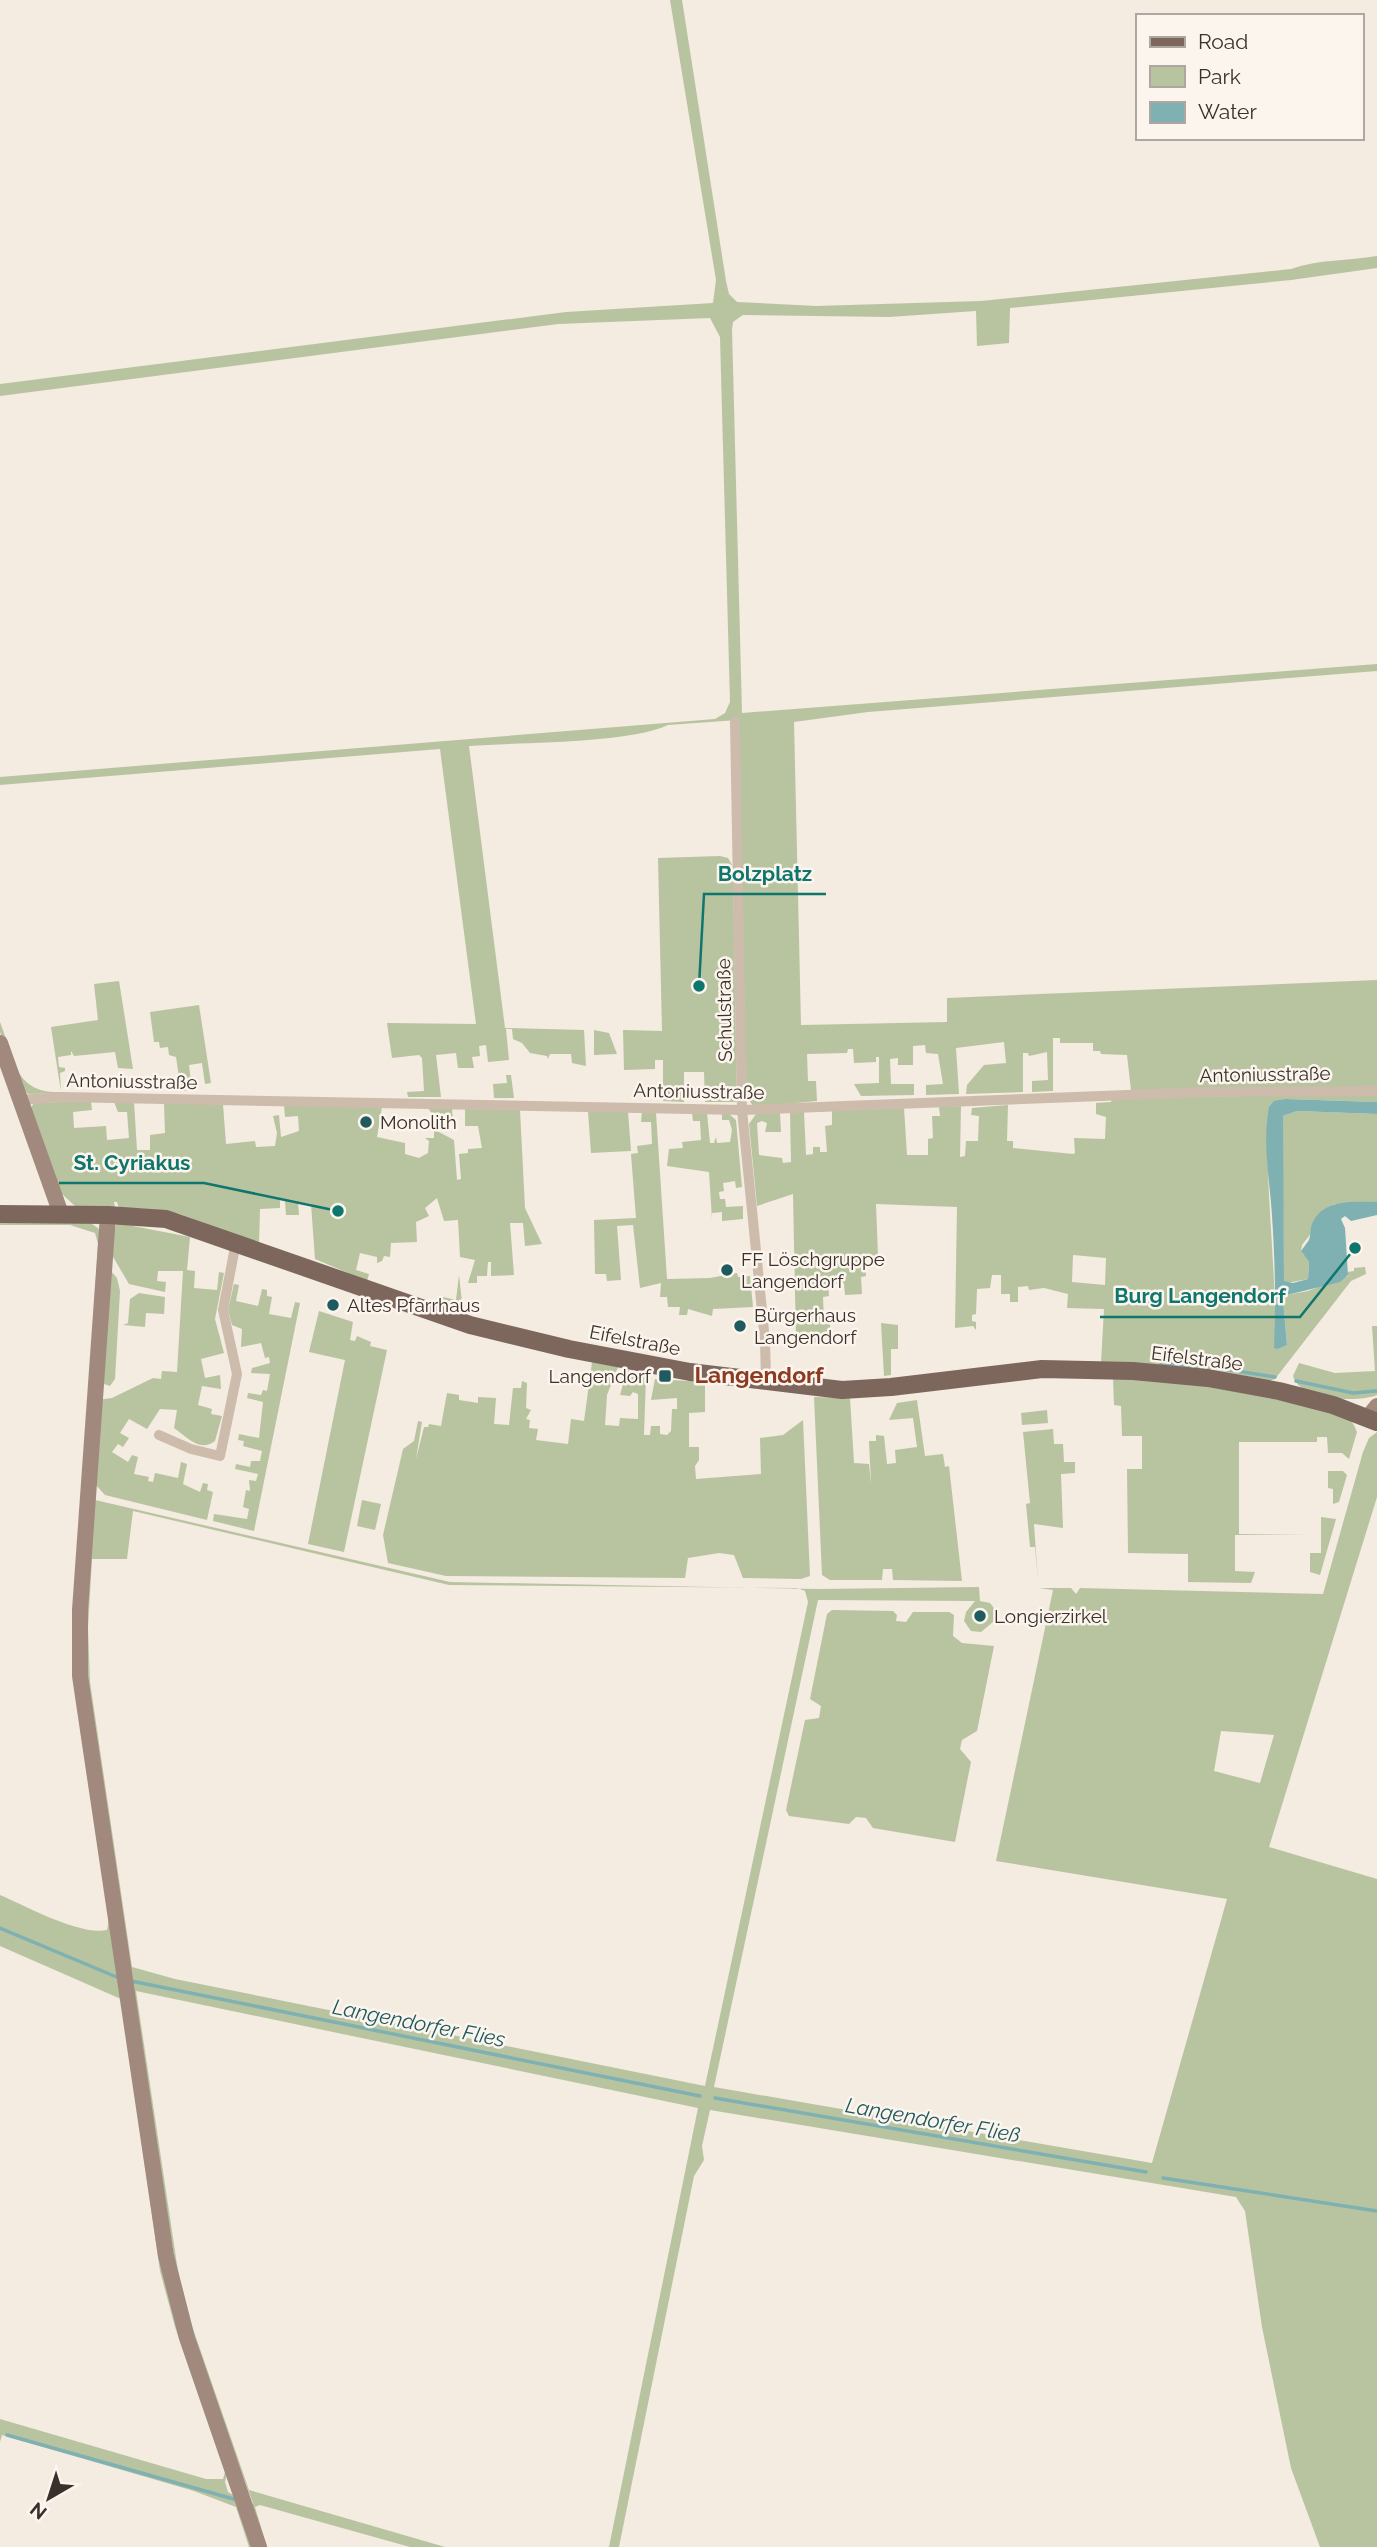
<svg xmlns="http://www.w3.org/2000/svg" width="1377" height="2547" viewBox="0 0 1377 2547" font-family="Raleway,sans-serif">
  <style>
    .green { fill: #b8c4a0; fill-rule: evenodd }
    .water { fill: #7fb0b2 }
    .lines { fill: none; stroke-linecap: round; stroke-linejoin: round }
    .stream { stroke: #7fb0b2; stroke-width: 3.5 }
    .street { stroke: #cdbbac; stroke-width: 10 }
    .secondary { stroke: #a18a7d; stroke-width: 16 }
    .primary { stroke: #7d675c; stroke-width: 18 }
    .poi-dot { fill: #1f5a5e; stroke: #fbf5ee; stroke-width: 2.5 }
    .labels { text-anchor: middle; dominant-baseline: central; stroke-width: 5; stroke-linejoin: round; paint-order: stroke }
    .street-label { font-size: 19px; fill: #3b302b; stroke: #fbf5ee }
    .poi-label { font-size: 19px; fill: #3b302b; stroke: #fbf5ee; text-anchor: start }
    .water-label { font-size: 21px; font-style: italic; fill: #1f5a5e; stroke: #fbf5ee }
    .quarter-label { font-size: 23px; font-weight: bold; fill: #8c3b22; stroke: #fbf5ee }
    .leader { fill: none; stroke: #0f766e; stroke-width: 2.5 }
    .callout-dot { fill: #0f766e; stroke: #fbf5ee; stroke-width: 2.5 }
    .callout-label { font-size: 21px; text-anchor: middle; font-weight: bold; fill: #0f766e; stroke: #fbf5ee; stroke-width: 5; stroke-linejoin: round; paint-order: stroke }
  </style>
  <rect width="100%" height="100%" fill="#f4ebe1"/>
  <!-- green -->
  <g class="green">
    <path d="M670,0H682L726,281L729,294L737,302L816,306L981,301L1291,269C1319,259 1348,261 1377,256V268L1291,280L1010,308L1009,343L977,346L976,311L889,317L743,315L733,322L732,329L742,713L1377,664V671L868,712L794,722L801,1025L947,1022V998L1377,980V1088L1131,1090L1127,1055L1101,1054L1100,1051H1093V1043H1060V1038H1053V1091L1032,1092V1081L1048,1080L1047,1052L1029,1056L1028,1053H1023V1092L966,1094L967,1085L984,1065L1006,1063L1004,1042L956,1048L959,1094L926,1095V1085L943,1084L938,1054L926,1053L925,1045L913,1046V1065H898V1058L890,1059L891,1084H914V1095L861,1096L854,1084L879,1083V1057H876V1062L854,1063L853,1049H848L847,1053L807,1054L808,1081H816L817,1101L754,1107L746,1096L738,720L668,725C627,744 520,742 469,746L505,1028L584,1030L586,1066L572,1063L571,1054H550L548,1059L547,1056L530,1053L522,1043L513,1039L512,1029H506L509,1060L488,1062L486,1045L479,1046L480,1056L472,1057L474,1068H458L456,1053L436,1055L441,1097H408L407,1092L424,1091L422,1058L419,1055L392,1058L387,1023L476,1024L440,749L0,785V777L715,719L725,713L730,702L720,337L710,318L558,324L0,396V384L566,312L713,303L716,280Z"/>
    <path d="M720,856L728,858L733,867L737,1102H705L704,1072H684V1102L663,1101V1060H655V1069L624,1070L623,1030L662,1031L658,858Z"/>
    <path d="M119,981L133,1069L118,1068L115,1052L74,1056L71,1051V1055L58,1057L59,1067L65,1068V1071L60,1073L61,1093L28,1094L19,1085L0,1032V1022C14,1058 14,1094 61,1092L51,1027L98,1020L94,984Z"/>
    <path d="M199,1005L211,1083L205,1084L202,1063L189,1065L191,1082L185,1083L186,1091H171L165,1079L179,1077L176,1057L169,1055L168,1047L160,1048L159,1042H154L150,1012Z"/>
    <path d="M594,1030L609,1033L617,1054L594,1055Z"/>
    <path d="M506,1075H511L514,1098H494L493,1084L507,1083Z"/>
    <path d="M1377,1094V1102L1286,1099L1268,1116C1265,1193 1277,1270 1275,1348L1287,1345L1283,1300L1287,1295L1308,1291L1348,1276L1347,1272L1354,1271V1268L1365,1267L1366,1274L1351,1281L1275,1379L1269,1381L1212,1369L1101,1363L1104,1309L1067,1308L1068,1294L1044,1288L1029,1290L1028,1286L1018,1287V1302H1010V1294H1001V1275H992L990,1288L977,1289L976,1314L972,1315V1321L976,1322V1330L973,1326L955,1328L957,1207L876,1204L878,1256L865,1257L866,1276L861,1277L862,1294L845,1295L844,1283L828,1284L829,1296L823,1297L824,1322H830L831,1345L828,1344L829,1338L821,1336L816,1343L813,1342L812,1334L808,1335L809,1342L796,1340L793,1194L757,1206L749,1124L756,1114L780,1113L781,1132H765L767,1123L762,1121L757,1123L759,1155L782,1158L783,1163L791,1162L790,1112H804L806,1155L813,1154V1147H820V1152H827L825,1126L832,1125V1111L904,1108L907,1155H928V1139L933,1138L932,1116H940L939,1107L961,1106L960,1157L965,1156L966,1141H978L979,1116L971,1115L972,1108L1008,1105L1007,1141H1013V1148L1073,1154L1075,1153L1074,1138L1105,1139L1106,1117L1096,1114V1103L1111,1102L1112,1098ZM1073,1255L1106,1258L1105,1285L1072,1282Z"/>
    <path d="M91,1101L92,1110L73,1112L74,1128L106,1126L107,1140L129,1138L127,1112H118L114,1102H134L137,1150H150V1135L165,1133L164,1103L223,1104L226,1144L255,1141L256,1147L275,1146L277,1133L273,1116L279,1115L281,1137L299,1131L298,1116L285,1117L284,1105L382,1107L377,1137L405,1143V1154L419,1158L428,1153L429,1141L425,1138H434V1117L428,1108H452L453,1124L437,1116V1131L454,1140L457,1180L461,1179L459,1154L468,1153V1149L482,1148L478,1126H465V1109L520,1110L525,1208L542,1244L525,1246L523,1223H510L514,1275L491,1276V1262H488L487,1276H477V1283H468L475,1260L460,1257L458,1220L444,1221L437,1198L425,1208L429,1216L416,1222L417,1242L391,1243L390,1257L384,1256L382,1261L377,1263V1257L360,1253L356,1270L369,1274L367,1281L315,1259L311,1204L298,1202L299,1215H286L285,1200H280V1208L260,1209L259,1244L180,1214L153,1209L119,1208L117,1202H114L115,1208L76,1207L61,1193L30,1109L34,1103Z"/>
    <path d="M1297,1111L1377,1114V1202L1334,1204L1302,1245L1301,1251L1309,1262L1308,1279L1287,1283L1284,1281L1282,1125L1283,1116Z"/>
    <path d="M588,1112H628L631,1151L591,1153Z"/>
    <path d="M642,1112L656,1113L667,1279L710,1278L737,1273L738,1277L750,1276L753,1307L713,1309L712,1316L688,1309L687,1315H679L680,1307H668L667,1297H660L661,1283L640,1288L633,1225L617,1226L621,1280L607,1281L606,1274H595L594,1220L636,1218L631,1154L638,1153L637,1146L652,1144L651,1122H641Z"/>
    <path d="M692,1113H707L710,1143H714L716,1137L717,1143L730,1142L732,1130L729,1120H722V1114H729L736,1120L742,1187L736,1188L735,1181L723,1183L724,1191L719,1192L720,1199H725L726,1207L743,1206V1219L722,1221V1212L712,1213V1219L709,1172L667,1166L669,1149L683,1148L682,1142L701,1140L700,1121H693Z"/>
    <path d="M0,1220L89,1222L98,1228L103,1236L76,1625L77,1682L164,2264L228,2471L225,2482L228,2492L237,2497L256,2547H249L236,2507L194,2491L2,2435L0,2442V2419L206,2479H223L225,2472L175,2327L160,2271L121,1999L0,1946V1895C26,1906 80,1936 107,1930L109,1919L81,1735L72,1658L98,1244L95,1233L70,1225H0Z"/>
    <path d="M133,1223V1226L190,1237L187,1270L195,1271L194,1288L217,1290L219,1272L224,1273L215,1319L224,1353L201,1359L205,1378L220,1375L221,1389L202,1386L198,1405L212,1409L211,1414L222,1416L215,1441C199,1453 186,1436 174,1428L177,1410L160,1409L147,1429L129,1419L120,1433L129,1438L123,1447L118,1444L112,1452L128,1462L132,1455L138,1457L134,1474L149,1477L148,1481L153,1482L155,1473L178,1478L181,1462L187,1464L183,1484L200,1492L203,1483L208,1484L207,1490L213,1492L207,1520L105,1495L95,1484L97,1400L112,1398L153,1378L161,1379L162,1371L177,1372L183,1271H158L157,1281L166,1282L165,1292L129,1284L109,1250L116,1224Z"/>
    <path d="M111,1271L117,1278L120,1291L115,1379L110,1386L101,1383Z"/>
    <path d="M459,1275L463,1312L437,1305L439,1296L456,1300Z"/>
    <path d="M234,1284L239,1285L236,1301L258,1306L262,1289L267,1290V1296L272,1297L269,1314L291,1318L295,1302L300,1303L254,1531L213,1521L214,1514L247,1519L249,1509L243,1507L246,1490L250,1491L249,1480L256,1481L258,1474L235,1469L236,1464L250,1467L251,1461H260L262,1451L243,1446L244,1441L238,1440L239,1434L259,1438L263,1402L247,1398L248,1393L261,1395L263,1390L267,1391L270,1374L251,1373L252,1368L270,1363L269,1357L265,1358L261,1343L241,1347L242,1329L232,1325L228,1310Z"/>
    <path d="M139,1293L165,1297L164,1314L146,1313L145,1327L123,1325L128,1323L130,1299Z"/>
    <path d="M319,1311L353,1322L350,1340L355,1341L357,1336L371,1342L370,1346L387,1350L344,1552L308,1544L345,1360L309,1352Z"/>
    <path d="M881,1323L898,1325V1349H891V1375L884,1376Z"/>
    <path d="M1372,1326H1377V1395C1358,1403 1299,1400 1293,1376L1299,1363L1335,1373L1375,1371Z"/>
    <path d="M592,1362L618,1367L607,1395L605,1425L619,1426L620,1418L638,1419V1394L633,1392L630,1396L620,1395L627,1370L646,1376L644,1435H650L651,1426H660V1434L667,1435L671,1431L672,1409H677V1398L651,1400L655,1379L705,1382V1412L689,1413V1447H699V1460L695,1466L696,1479L761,1474L760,1438L783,1435L803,1420L810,1576L801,1579L743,1578L734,1555L719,1553L688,1558L685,1578L446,1576L388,1563L383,1535L403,1449L414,1441L418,1421L422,1422L416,1459L424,1427H428L429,1424L441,1426L447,1393L459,1395V1400L478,1403V1397L496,1398L494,1424L509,1425L513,1388H521L522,1381L527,1383L526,1408L531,1410L526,1419L530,1420L529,1428L538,1429L536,1440L568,1444L571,1419L584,1421Z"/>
    <path d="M1113,1378C1164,1377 1305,1395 1348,1419C1353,1422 1355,1427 1357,1432L1349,1459L1342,1453H1328L1327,1437H1317V1442H1239V1534L1310,1535H1235V1571L1255,1572L1251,1583L1188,1582V1554L1128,1553L1127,1469H1142V1436H1122L1121,1406L1114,1405Z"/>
    <path d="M814,1397L850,1398L854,1463L869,1464L871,1484L869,1441H876V1435L884,1436L887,1464L896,1463L895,1450L917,1447L913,1418L889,1420L897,1403L917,1400L925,1456L943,1454L945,1467L949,1466L962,1581L893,1580L892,1569H883L882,1580H830L822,1575Z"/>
    <path d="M1047,1410L1048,1423L1022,1425L1021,1413Z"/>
    <path d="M1053,1429L1054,1444H1063L1064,1462H1075V1473L1061,1474L1063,1528L1034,1524L1038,1581L1035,1547H1030L1026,1504L1030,1503L1023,1432Z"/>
    <path d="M1377,1432V1497L1269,1847L1377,1879V2547H1320L1291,2468L1262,2327L1245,2211L1236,2197L710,2110L702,2146L704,2160L694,2176L619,2547H609L698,2108L136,1991L178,2271L192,2326L249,2490L445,2547H410L260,2505L255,2507L267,2547H262L250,2507L253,2503L182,2309L83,1665L95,1500L450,1582L820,1589L979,1587L980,1601L990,1603L996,1611L993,1622L981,1632L971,1631L964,1621L966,1612L975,1601L818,1600L714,2087L1152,2163L1227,1899L996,1861L1053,1590L1039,1588H1071L1076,1594L1080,1588L1323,1594L1363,1452L1369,1438ZM133,1511L449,1585L797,1588L805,1591L808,1602L705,2086L175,1979L132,1967L90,1682L88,1628L92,1559H127ZM1221,1731L1274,1735L1260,1783L1214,1771Z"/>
    <path d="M1328,1471H1343L1347,1475L1339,1502L1333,1504V1489L1328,1488Z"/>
    <path d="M362,1500L381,1504L375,1530L357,1526Z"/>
    <path d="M1321,1517L1336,1519L1320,1575L1310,1572V1553H1321Z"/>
    <path d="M832,1610L893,1611L897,1615L896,1621L906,1622L913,1612H949L954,1615L953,1636L962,1643L994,1646L977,1731L962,1740L960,1749L971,1762L955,1842L873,1828L866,1818L856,1817L849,1824L789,1816L786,1810L805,1720L819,1718L821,1706L810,1699L827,1614Z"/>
  </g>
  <!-- water -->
  <path class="water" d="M1286,1099L1377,1102V1114L1297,1111L1283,1116L1284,1281L1293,1283L1308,1279L1309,1262L1301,1251L1309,1240C1311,1235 1310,1228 1312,1224C1323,1198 1354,1202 1377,1202V1215L1351,1221L1345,1216L1341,1219L1345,1228L1348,1275L1340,1282L1287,1295L1283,1300L1287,1345L1277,1349L1274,1348C1276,1305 1275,1259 1272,1216C1270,1180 1262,1144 1269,1107L1274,1101Z"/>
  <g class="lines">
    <!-- stream -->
    <g class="stream">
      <path d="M1161,1364L1204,1366L1275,1377"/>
      <path d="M1296,1381L1353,1393L1376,1391"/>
      <path d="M0,1928L119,1978"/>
      <path d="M131,1981L700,2096"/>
      <path d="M715,2098L1146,2172"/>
      <path d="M1163,2178L1377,2211"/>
      <path d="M7,2435L237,2500"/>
    </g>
    <!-- street -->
    <g class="street">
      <path d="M735,722L742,1110L765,1341L766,1380"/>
      <path d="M20,1100L62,1097L742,1110L1206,1092L1377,1091"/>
      <path d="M159,1435L191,1449L220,1456L237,1374L223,1310L236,1242"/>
    </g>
    <!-- secondary -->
    <g class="secondary">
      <path d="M0,1043L61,1214"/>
      <path d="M108,1215L80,1610V1676L166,2256L187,2338L259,2547"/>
      <path d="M1368,1417L1377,1406"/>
    </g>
    <!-- primary -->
    <path class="primary" d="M0,1214L108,1215L166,1219L470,1325L569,1349L690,1372L842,1390L891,1387L1042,1369L1133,1371L1208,1378L1279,1391L1333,1405L1377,1422"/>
  </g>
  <!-- markers -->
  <g class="poi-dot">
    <circle cx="366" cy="1122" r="7"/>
    <circle cx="727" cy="1270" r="7"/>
    <circle cx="333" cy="1305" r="7"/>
    <circle cx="740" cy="1326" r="7"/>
    <rect x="658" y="1369" width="14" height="14" rx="3.5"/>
    <circle cx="980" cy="1616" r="7"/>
  </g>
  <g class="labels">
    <!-- street labels -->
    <g class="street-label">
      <text transform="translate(724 1010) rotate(-91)">Schulstraße</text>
      <text transform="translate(1265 1074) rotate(-1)">Antoniusstraße</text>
      <text transform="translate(132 1081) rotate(1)">Antoniusstraße</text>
      <text transform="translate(699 1091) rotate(1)">Antoniusstraße</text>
      <text transform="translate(635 1340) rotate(11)">Eifelstraße</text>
      <text transform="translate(1197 1358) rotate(7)">Eifelstraße</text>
    </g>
    <!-- poi labels -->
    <g class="poi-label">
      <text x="380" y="1122">Monolith</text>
      <text x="741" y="1259">FF Löschgruppe<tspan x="741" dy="22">Langendorf</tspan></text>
      <text x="347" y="1305">Altes Pfarrhaus</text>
      <text x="754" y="1315">Bürgerhaus<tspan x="754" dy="22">Langendorf</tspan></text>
      <text x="651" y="1376" text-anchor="end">Langendorf</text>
      <text x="994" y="1616">Longierzirkel</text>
    </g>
    <!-- water labels -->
    <g class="water-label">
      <text transform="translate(419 2023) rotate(11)">Langendorfer Flies</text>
      <text transform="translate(933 2120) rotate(10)">Langendorfer Fließ</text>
    </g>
    <!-- quarter labels -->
    <g class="quarter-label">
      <text x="759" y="1374">Langendorf</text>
    </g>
  </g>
  <!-- callouts -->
  <path class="leader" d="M699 986L704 894H826M338 1211L204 1183H59M1355 1248L1300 1317H1100"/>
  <g class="callout-dot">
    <circle cx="699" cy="986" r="7"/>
    <circle cx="338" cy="1211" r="7"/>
    <circle cx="1355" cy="1248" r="7"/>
  </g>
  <g class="callout-label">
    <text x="765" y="881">Bolzplatz</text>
    <text x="132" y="1170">St. Cyriakus</text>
    <text x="1200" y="1303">Burg Langendorf</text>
  </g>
  <!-- legend -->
  <rect x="1136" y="14" width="228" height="126" fill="#fbf5ee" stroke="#aea6a0" stroke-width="2"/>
  <rect x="1150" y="37" width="35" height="10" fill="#7d675c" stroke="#aea6a0" stroke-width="2"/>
  <text x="1198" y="49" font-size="21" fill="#3b302b">Road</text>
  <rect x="1150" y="66" width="35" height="21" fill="#b8c4a0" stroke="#aea6a0" stroke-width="2"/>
  <text x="1198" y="84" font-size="21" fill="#3b302b">Park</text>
  <rect x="1150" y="102" width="35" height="21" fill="#7fb0b2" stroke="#aea6a0" stroke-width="2"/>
  <text x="1198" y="119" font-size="21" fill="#3b302b">Water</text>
  <!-- north arrow -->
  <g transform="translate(49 2498) rotate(219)" stroke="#fbf5ee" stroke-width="5" paint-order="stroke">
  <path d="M0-5L12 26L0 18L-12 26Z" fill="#3b302b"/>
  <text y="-10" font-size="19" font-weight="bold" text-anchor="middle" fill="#3b302b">N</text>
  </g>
</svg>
